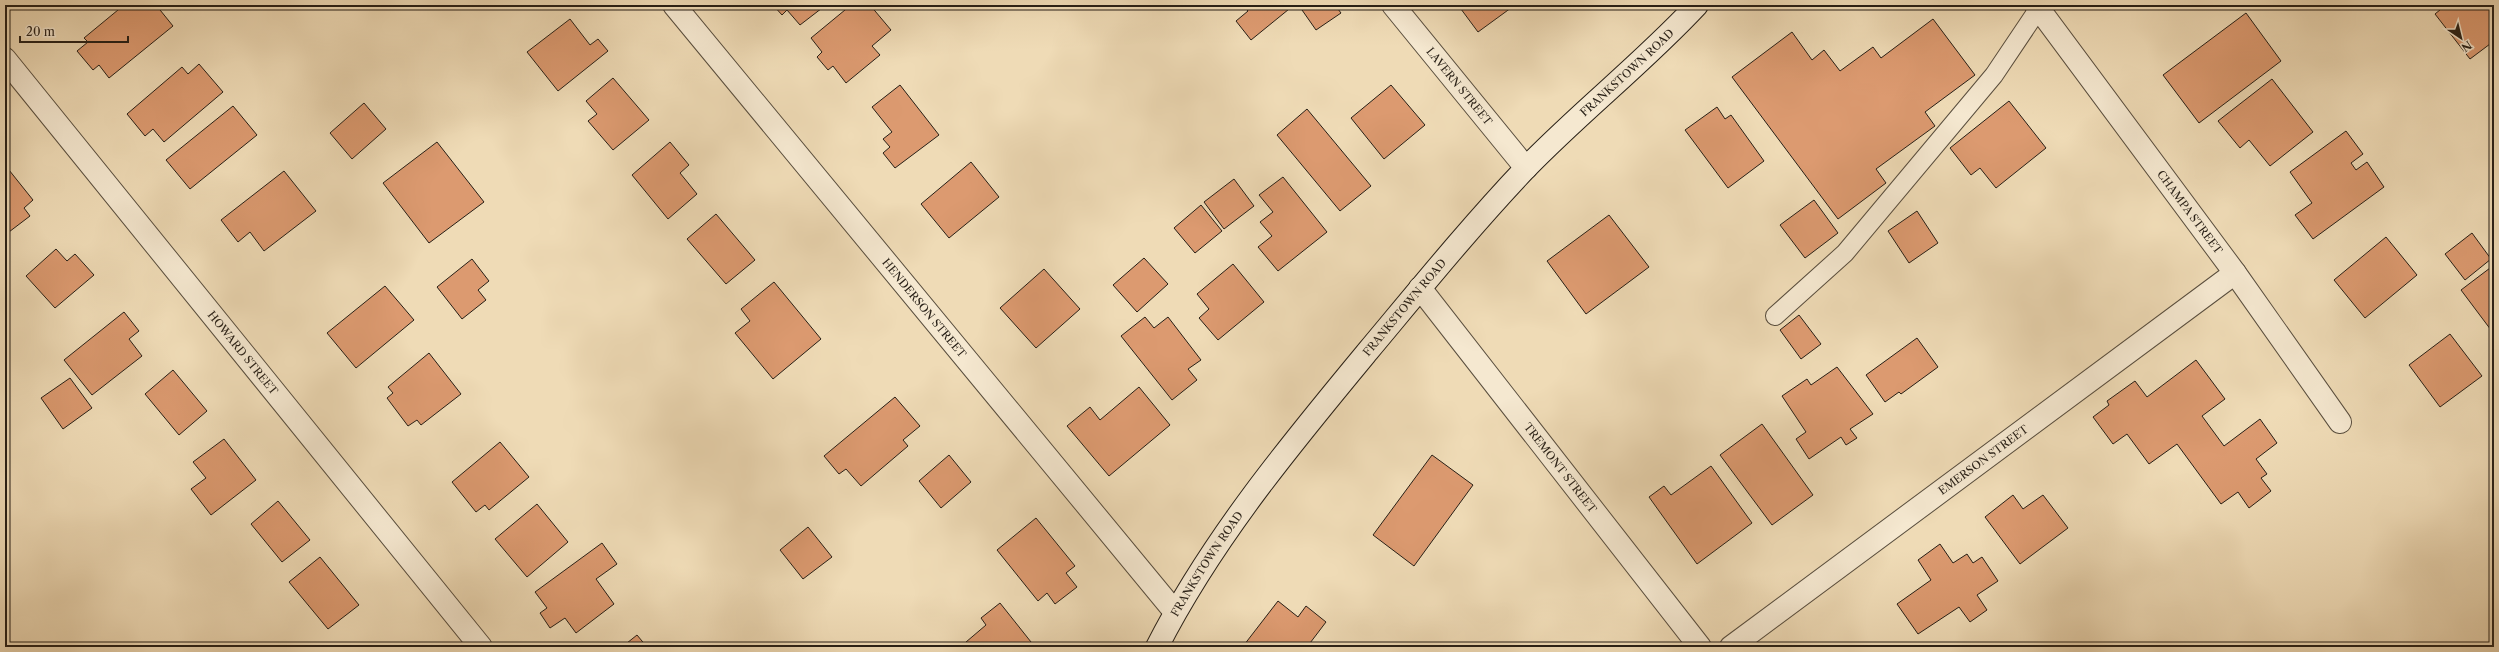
<svg xmlns="http://www.w3.org/2000/svg" width="2499" height="652" viewBox="0 0 2499 652" font-family="'Libre Caslon Text',serif">
  <style>
    .building { fill: #dc9a70; stroke: #271f16 }
    .lines { fill: none; stroke-linecap: round; stroke-linejoin: round }
    .service-casing { stroke: #594e3e; stroke-width: 20 }
    .minor-casing { stroke: #594e3e; stroke-width: 24 }
    .secondary-casing { stroke: #271f16; stroke-width: 24 }
    .service { stroke: #f5e8d0; stroke-width: 18 }
    .minor { stroke: #f5e8d0; stroke-width: 22 }
    .secondary { stroke: #f5e8d0; stroke-width: 22 }
    .labels { text-anchor: middle; dominant-baseline: central; stroke-width: 3.5; stroke-linejoin: round; paint-order: stroke }
    .street-label { font-size: 11px; fill: #271f16; stroke: #f5e8d0 }
  </style>
  <rect width="100%" height="100%" fill="#efdbb6"/>
  <filter id="stains"><feTurbulence type="fractalNoise" baseFrequency=".005" numOctaves="4"/><feColorMatrix values="0 0 0 0 .2 0 0 0 0 .09 0 0 0 0 .02 0 0 0 .5 -.17"/></filter>
  <radialGradient id="worn" r=".72"><stop offset=".6" stop-color="#630" stop-opacity="0"/><stop offset="1" stop-color="#630" stop-opacity=".3"/></radialGradient>
  <!-- building -->
  <g class="building">
    <path d="M124,5H156L173,26L109,78L99,65L93,70L77,51L88,42L84,38Z"/>
    <path d="M773,5H826L800,25L787,10L782,15Z"/>
    <path d="M851,5H870L891,30L872,46L880,55L846,83L833,66L828,70L817,57L822,52L811,38Z"/>
    <path d="M1243,5H1294L1251,40L1236,21L1248,11Z"/>
    <path d="M1309,5H1335L1341,13L1316,30L1302,10Z"/>
    <path d="M1458,5H1515L1478,32Z"/>
    <path d="M2446,5H2494V41L2470,59L2435,14Z"/>
    <path d="M2246,13L2281,61L2199,123L2163,75Z"/>
    <path d="M570,19L590,45L598,39L608,51L558,91L527,52Z"/>
    <path d="M1933,19L1975,75L1925,112L1935,126L1876,169L1886,183L1838,219L1732,77L1792,32L1812,60L1824,50L1840,71L1873,47L1881,58Z"/>
    <path d="M199,64L223,92L164,142L153,129L145,136L127,114L182,67L188,74Z"/>
    <path d="M613,78L649,120L613,150L588,121L597,114L586,101Z"/>
    <path d="M2272,79L2313,132L2270,166L2249,140L2240,148L2218,121Z"/>
    <path d="M900,85L939,135L895,168L883,153L890,147L883,139L892,132L872,107Z"/>
    <path d="M1391,85L1425,125L1384,159L1351,118Z"/>
    <path d="M2009,101L2046,148L1996,188L1980,168L1971,175L1950,148Z"/>
    <path d="M364,103L386,129L352,159L330,133Z"/>
    <path d="M233,106L257,135L190,189L166,160Z"/>
    <path d="M1717,107L1725,119L1731,115L1764,161L1728,188L1685,130Z"/>
    <path d="M1307,109L1371,186L1340,211L1277,135Z"/>
    <path d="M2346,131L2363,154L2351,163L2356,170L2367,162L2384,187L2313,239L2295,215L2312,203L2290,172Z"/>
    <path d="M437,142L484,202L429,243L383,183Z"/>
    <path d="M670,142L689,165L680,173L697,194L668,219L632,175Z"/>
    <path d="M971,162L999,197L949,238L921,204Z"/>
    <path d="M9,170L33,200L24,208L30,216L5,235V173Z"/>
    <path d="M284,171L316,211L264,251L250,232L238,242L221,220Z"/>
    <path d="M1283,177L1327,232L1278,271L1258,247L1272,236L1260,222L1273,212L1259,195Z"/>
    <path d="M1234,179L1254,206L1224,229L1204,202Z"/>
    <path d="M1814,200L1838,233L1805,258L1780,225Z"/>
    <path d="M1201,205L1222,231L1195,253L1174,228Z"/>
    <path d="M1917,211L1938,243L1909,263L1888,231Z"/>
    <path d="M716,214L755,260L726,284L687,239Z"/>
    <path d="M1609,215L1649,267L1586,314L1547,261Z"/>
    <path d="M2472,233L2491,259L2465,280L2445,254Z"/>
    <path d="M2386,237L2417,275L2365,318L2334,280Z"/>
    <path d="M56,249L67,261L75,254L94,275L55,308L26,276Z"/>
    <path d="M1144,258L1168,284L1137,312L1113,285Z"/>
    <path d="M472,259L489,281L478,290L486,300L462,319L437,287Z"/>
    <path d="M1233,264L1264,302L1218,340L1199,318L1209,309L1197,294Z"/>
    <path d="M2494,265V334L2461,290Z"/>
    <path d="M1044,269L1080,309L1036,348L1000,308Z"/>
    <path d="M774,282L821,339L773,379L735,333L750,321L741,309Z"/>
    <path d="M385,286L414,320L356,368L327,333Z"/>
    <path d="M124,312L139,331L129,339L142,356L92,395L64,360Z"/>
    <path d="M1799,315L1821,344L1801,359L1780,330Z"/>
    <path d="M1145,317L1154,328L1168,317L1201,360L1188,369L1197,380L1172,400L1121,336Z"/>
    <path d="M2450,334L2482,376L2440,407L2409,365Z"/>
    <path d="M1917,338L1938,367L1901,394L1899,392L1885,402L1866,375Z"/>
    <path d="M429,353L461,394L421,425L417,420L408,426L387,398L393,393L388,387Z"/>
    <path d="M2196,360L2225,399L2202,416L2224,446L2260,419L2277,443L2256,459L2267,474L2261,478L2271,491L2249,508L2238,492L2221,504L2177,444L2149,464L2127,434L2113,444L2093,417L2109,405L2107,401L2135,381L2147,397Z"/>
    <path d="M1837,367L1873,414L1850,429L1857,438L1846,445L1841,437L1809,459L1796,439L1806,432L1782,396L1807,379L1811,385Z"/>
    <path d="M173,370L207,411L179,435L145,394Z"/>
    <path d="M70,378L92,408L63,429L41,398Z"/>
    <path d="M1139,387L1170,425L1109,476L1067,426L1090,407L1100,420Z"/>
    <path d="M895,397L920,426L903,440L908,446L861,486L846,469L839,474L824,456Z"/>
    <path d="M1762,424L1813,495L1772,525L1720,455Z"/>
    <path d="M224,439L256,480L211,515L191,489L206,478L193,462Z"/>
    <path d="M500,442L529,477L489,510L485,505L476,512L452,482Z"/>
    <path d="M949,455L971,482L941,508L919,481Z"/>
    <path d="M1432,455L1473,485L1414,566L1373,535Z"/>
    <path d="M1711,466L1752,523L1697,564L1649,497L1664,486L1671,495Z"/>
    <path d="M2013,495L2023,509L2043,495L2068,528L2020,564L1985,517Z"/>
    <path d="M278,501L310,540L282,562L251,524Z"/>
    <path d="M537,504L568,542L527,577L495,539Z"/>
    <path d="M1036,518L1075,566L1066,573L1077,587L1055,604L1047,593L1038,601L997,550Z"/>
    <path d="M808,527L832,557L803,579L780,550Z"/>
    <path d="M602,543L617,564L596,579L614,604L576,633L565,618L550,628L540,613L547,608L535,592Z"/>
    <path d="M1940,544L1953,563L1967,554L1973,563L1982,557L1998,581L1977,595L1987,610L1970,622L1959,607L1918,634L1897,604L1931,580L1918,560Z"/>
    <path d="M320,557L359,605L328,629L289,582Z"/>
    <path d="M1278,601L1298,617L1306,606L1326,622L1307,647H1246L1244,645Z"/>
    <path d="M1000,603L1035,647H970L966,642L986,625L981,618Z"/>
    <path d="M637,635L647,647H622Z"/>
  </g>
  <g class="lines">
    <defs>
      <path id="service" d="M1775,316L1845,253L1994,75L2039,8"/>
      <g id="minor">
        <path id="s1" d="M674,5L1175,612"/>
        <path id="s2" d="M1393,5L1526,168"/>
        <path id="s3" d="M2036,5L2235,273L2340,422"/>
        <path id="s4" d="M5,59L481,647"/>
        <path id="s5" d="M1420,288L1700,647"/>
        <path id="s6" d="M1731,647L2235,273"/>
      </g>
      <g id="secondary">
        <path id="s7" d="M1157,647C1212,539 1291,444 1368,351C1419,290 1470,227 1525,169C1580,112 1643,63 1697,5"/>
      </g>
    </defs>
    <!-- service casing -->
    <use href="#service" class="service-casing"/>
    <!-- minor casing -->
    <use href="#minor" class="minor-casing"/>
    <!-- secondary casing -->
    <use href="#secondary" class="secondary-casing"/>
    <!-- service -->
    <use href="#service" class="service"/>
    <!-- minor -->
    <use href="#minor" class="minor"/>
    <!-- secondary -->
    <use href="#secondary" class="secondary"/>
  </g>
  <g class="labels">
    <!-- street labels -->
    <g class="street-label">
      <text stroke="none"><textPath href="#s7" startOffset="745">FRANKSTOWN ROAD</textPath></text>
      <text stroke="none"><textPath href="#s2" startOffset="105">LAVERN STREET</textPath></text>
      <text stroke="none"><textPath href="#s3" startOffset="258">CHAMPA STREET</textPath></text>
      <text stroke="none"><textPath href="#s1" startOffset="393">HENDERSON STREET</textPath></text>
      <text stroke="none"><textPath href="#s7" startOffset="421">FRANKSTOWN ROAD</textPath></text>
      <text stroke="none"><textPath href="#s4" startOffset="378">HOWARD STREET</textPath></text>
      <text stroke="none"><textPath href="#s6" startOffset="314">EMERSON STREET</textPath></text>
      <text stroke="none"><textPath href="#s5" startOffset="228">TREMONT STREET</textPath></text>
      <text stroke="none"><textPath href="#s7" startOffset="97">FRANKSTOWN ROAD</textPath></text>
    </g>
  </g>
  <!-- margin -->
  <rect width="2499" height="652" fill="none" stroke="#efdbb6" stroke-width="20"/>
  <rect x="6" y="6" width="2487" height="640" fill="none" stroke="#271f16" stroke-width="2"/>
  <rect x="10" y="10" width="2479" height="632" fill="none" stroke="#271f16"/>
  <!-- north arrow -->
  <g transform="translate(2461 38) rotate(145)" stroke="#f5e8d0" stroke-width="3" paint-order="stroke">
  <path d="M0-3L7 15L0 10L-7 15Z" fill="#271f16"/>
  <text y="-6" font-size="11" font-weight="bold" text-anchor="middle" fill="#271f16">N</text>
  </g>
  <!-- scale -->
  <path d="M20 36v6h108v-6" fill="none" stroke="#271f16" stroke-width="2"/>
  <text x="26" y="36" font-size="12" fill="#271f16" stroke="#f5e8d0" stroke-width="3" paint-order="stroke">20 m</text>
  <rect width="100%" height="100%" filter="url(#stains)"/>
  <rect width="100%" height="100%" fill="url(#worn)"/>
</svg>
